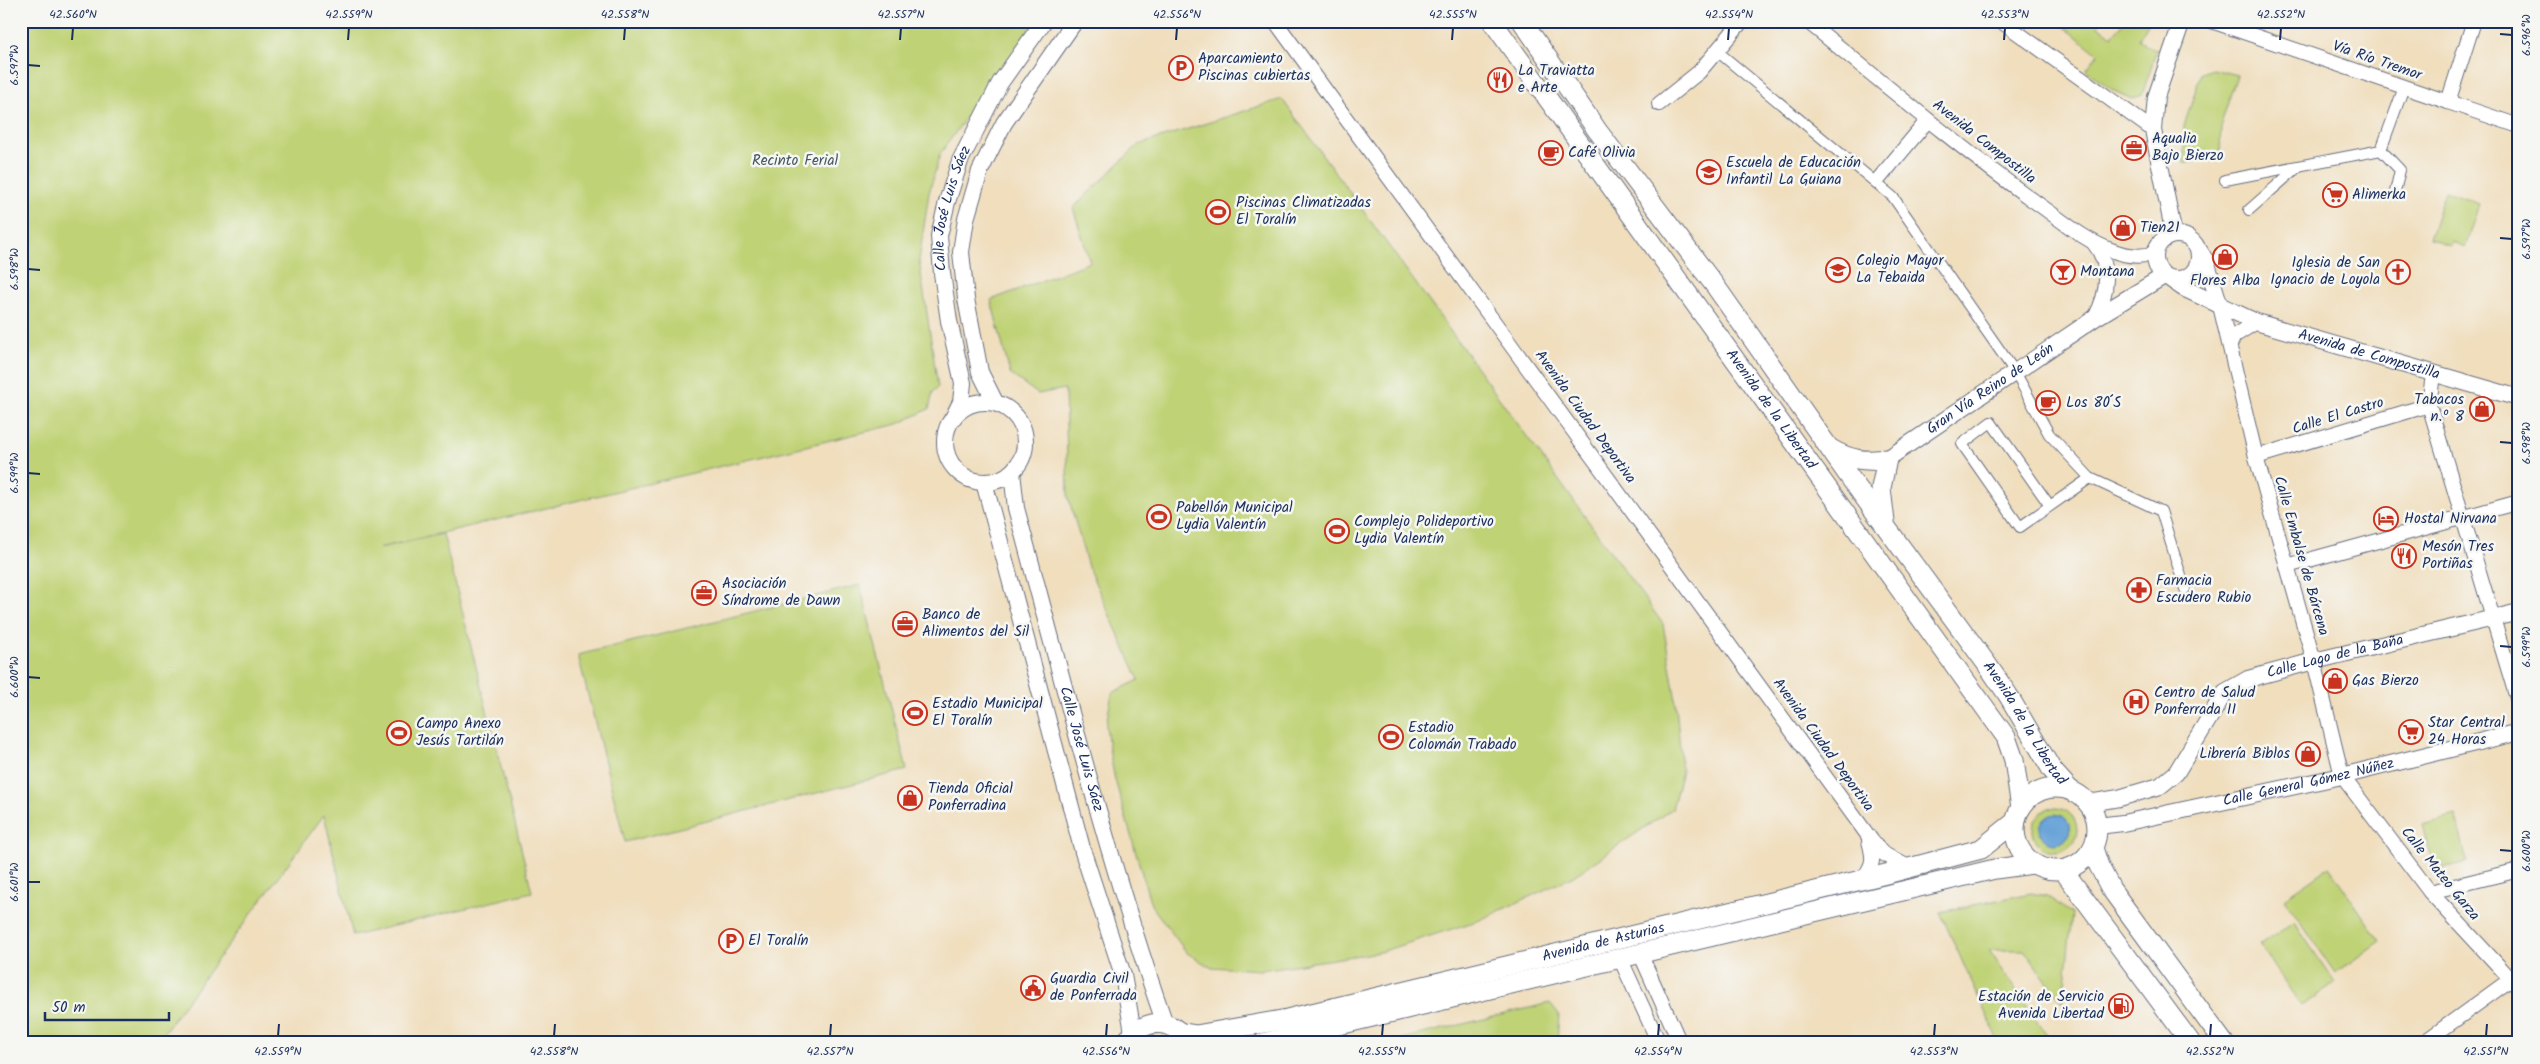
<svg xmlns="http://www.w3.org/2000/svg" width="2540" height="1064" viewBox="0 0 2540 1064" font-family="Kalam,sans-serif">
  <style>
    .green { fill: #bfd275; stroke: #6d806a }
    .water { fill: #68a3d8; stroke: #42699b }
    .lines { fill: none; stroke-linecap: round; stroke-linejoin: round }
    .pedestrian-casing { stroke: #666c7f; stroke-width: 12 }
    .minor-casing { stroke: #666c7f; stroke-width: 16 }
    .tertiary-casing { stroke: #666c7f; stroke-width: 18 }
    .secondary-casing { stroke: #666c7f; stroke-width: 21 }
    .pedestrian { stroke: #fff; stroke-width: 10 }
    .minor { stroke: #fff; stroke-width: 14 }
    .tertiary { stroke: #fff; stroke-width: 16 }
    .secondary { stroke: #fff; stroke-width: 19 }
    .ticks { fill: none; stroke: #1b2f5e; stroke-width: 2 }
    .labels { text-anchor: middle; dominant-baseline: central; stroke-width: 5; stroke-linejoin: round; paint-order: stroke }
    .poi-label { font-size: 15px; fill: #1b2f5e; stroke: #f6f6f2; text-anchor: start }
    .street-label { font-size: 15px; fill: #1b2f5e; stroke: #f6f6f2 }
    .park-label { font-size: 15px; fill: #445864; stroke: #f6f6f2 }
    .neatline { fill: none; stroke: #1b2f5e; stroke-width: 2 }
    .ticks-label { font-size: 12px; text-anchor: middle; fill: #1b2f5e }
  </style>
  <rect width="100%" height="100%" fill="#f6f6f2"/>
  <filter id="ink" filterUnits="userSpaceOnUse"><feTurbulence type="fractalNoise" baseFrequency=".02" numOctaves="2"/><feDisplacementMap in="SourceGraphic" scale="10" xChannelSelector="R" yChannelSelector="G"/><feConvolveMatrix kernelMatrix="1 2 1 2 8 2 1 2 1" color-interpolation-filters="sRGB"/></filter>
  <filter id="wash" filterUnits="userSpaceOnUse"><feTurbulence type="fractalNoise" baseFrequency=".0096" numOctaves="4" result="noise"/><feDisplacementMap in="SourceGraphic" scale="20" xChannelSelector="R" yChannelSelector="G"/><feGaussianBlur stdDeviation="1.12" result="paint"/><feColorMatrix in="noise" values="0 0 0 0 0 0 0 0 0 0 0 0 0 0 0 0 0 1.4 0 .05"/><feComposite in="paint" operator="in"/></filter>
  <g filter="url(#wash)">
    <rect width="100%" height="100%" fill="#f0debd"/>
    <!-- green -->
    <g class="green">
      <path d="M21,21H1035L940,154L929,193L919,260L938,387L933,392L929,409L898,424L379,548L443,534L532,892L353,936L324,815L156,1043H21Z"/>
      <path d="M2065,21H2101L2099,26L2112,36L2125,21L2149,22L2139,39L2147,46L2157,49L2142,95L2132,99L2114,91L2086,70L2098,54L2062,25Z"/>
      <path d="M2213,69L2237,75L2221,124L2220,155L2184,163V126L2201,73Z"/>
      <path d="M1282,99L1663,624L1675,695L1682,771L1672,809L1572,877L1480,920L1380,952L1261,970L1210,967L1187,953L1151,905L1115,780L1109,749L1106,725L1112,693L1139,680L1088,567L1068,496L1065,389L1038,394L1010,374L991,300L1090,262L1073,208L1138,145Z"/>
      <path d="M2445,191L2479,204L2465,247L2452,242L2450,246L2429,239Z"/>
      <path d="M860,585L907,770L625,842L578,655Z"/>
      <circle cx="2055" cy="830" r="22"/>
      <path d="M2456,816L2467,862L2434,870L2422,825Z"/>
      <path d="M2329,867L2380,941L2335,973L2284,898Z"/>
      <path d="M2031,893L2047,896L2072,914L2063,1003L2024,950H1989L2052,1043H1999L1940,912Z"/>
      <path d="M2294,922L2335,983L2301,1006L2260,945Z"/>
      <path d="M1550,1003L1559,1014L1557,1043H1385Z"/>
    </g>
    <!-- water -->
    <circle class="water" cx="2055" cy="829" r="15"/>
  </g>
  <g filter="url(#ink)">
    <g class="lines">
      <defs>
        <g id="pedestrian">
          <path d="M1717,51L1893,197L2015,372L2049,434L2090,478L2161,511L2185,589"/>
          <path d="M2381,150L2400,170L2395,192"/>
          <path d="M2225,180L2381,150L2404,87"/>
          <path d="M2249,210L2299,166"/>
          <path d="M2050,506L1991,422L1962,444L2020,527L2090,478"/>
        </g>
        <g id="minor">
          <path d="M1275,21L1872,841L1882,853L1910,868"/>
          <path d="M1807,21C1882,82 1956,145 2034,201C2059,218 2083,240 2111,250C2126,256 2140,258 2155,253"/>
          <path d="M2001,21L2153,130"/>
          <path d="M2211,21L2448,102L2474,21"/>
          <path d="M2448,102L2519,126"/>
          <path d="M1659,104L1699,72L1742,21"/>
          <path d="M1877,181L1928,120"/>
          <path d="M2093,242C2112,265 2108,293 2095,318"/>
          <path d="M2220,306L2256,457L2314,661L2342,776L2430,892L2519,988"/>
          <path d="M2230,345L2234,336L2256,322"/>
          <path d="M2433,374L2429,405L2519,705"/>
          <path d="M2256,457L2429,405"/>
          <path d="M2287,566L2519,502"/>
          <path d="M1863,879C1874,863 1874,860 1869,841"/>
          <path d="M2430,892L2519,870"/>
          <path d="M1640,953L1680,1043"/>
          <path d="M1620,958L1659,1043"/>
          <path d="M2423,1043L2510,980"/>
        </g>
        <g id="tertiary">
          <circle cx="2177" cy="257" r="22"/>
          <path d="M2174,235L2153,130L2156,97L2182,21"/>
          <path d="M2199,250L2206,261L2220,306"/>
          <path id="s1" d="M2170,279L2183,288L2256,322L2519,398"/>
          <circle cx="985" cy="442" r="40"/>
          <path d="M995,402L980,372L966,299L961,252L966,219L980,171L1004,123L1075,21"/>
          <path id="s2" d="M955,414L961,402L963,383L949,321L942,273L939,236L947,202L960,161L1000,83L1044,21"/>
          <path id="s3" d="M1887,459L2095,318L2164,276"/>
          <path id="s4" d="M1012,472L1016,508C1063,681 1106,855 1165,1024"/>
          <path d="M984,482L1083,852L1123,975L1133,1032"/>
          <path id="s5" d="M2085,800L2095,802L2119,798L2160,786L2176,773L2225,692L2248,679L2314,661L2519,612"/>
          <path id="s6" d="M2097,826L2123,823L2342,776L2519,732"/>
        </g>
        <g id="secondary">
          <path id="s7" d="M1492,21L2006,737L2014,760L2021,808"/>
          <path id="s8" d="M1522,21L1597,130L1716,287L1853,482L1986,663L2008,695L2052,770L2071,791"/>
          <path d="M1831,449C1850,460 1865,462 1887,459L1881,488L1885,522"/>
          <circle cx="2056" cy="829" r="41"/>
          <path d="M2093,848L2099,866L2111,889L2224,1043"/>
          <path d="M2063,870L2191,1043"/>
          <path id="s9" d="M1182,1033L1196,1035L1287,1019L1890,873L1981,849L2016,821"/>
          <path d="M1125,1043C1142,1019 1172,1015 1188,1043"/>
          <path d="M1263,1043L1995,869L2033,864"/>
        </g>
      </defs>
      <!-- pedestrian casing -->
      <use href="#pedestrian" class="pedestrian-casing"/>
      <!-- minor casing -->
      <use href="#minor" class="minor-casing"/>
      <!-- tertiary casing -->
      <use href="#tertiary" class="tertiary-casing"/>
      <!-- secondary casing -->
      <use href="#secondary" class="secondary-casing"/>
      <!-- pedestrian -->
      <use href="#pedestrian" class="pedestrian"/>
      <!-- minor -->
      <use href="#minor" class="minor"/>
      <!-- tertiary -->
      <use href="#tertiary" class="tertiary"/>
      <!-- secondary -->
      <use href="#secondary" class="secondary"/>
    </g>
  </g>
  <!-- ticks -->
  <path class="ticks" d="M2500,34L2512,35M72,40L73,28M348,40L349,28M624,40L625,28M900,40L901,28M1176,40L1177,28M1452,40L1453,28M1728,40L1729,28M2004,40L2005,28M2280,40L2281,28M28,65L40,66M2500,238L2512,239M28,269L40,270M2500,442L2512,443M28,473L40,474M2500,646L2512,647M28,677L40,678M2500,850L2512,851M28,882H40M278,1036L279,1024M554,1036L555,1024M830,1036L831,1024M1106,1036L1107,1024M1382,1036L1383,1024M1658,1036L1659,1024M1934,1036L1935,1024M2210,1036L2211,1024M2486,1036L2487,1024"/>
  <!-- icons -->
  <defs>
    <symbol id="parking-ring" viewBox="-11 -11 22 22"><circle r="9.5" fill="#f6f6f2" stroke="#c8321e" stroke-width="1.5"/><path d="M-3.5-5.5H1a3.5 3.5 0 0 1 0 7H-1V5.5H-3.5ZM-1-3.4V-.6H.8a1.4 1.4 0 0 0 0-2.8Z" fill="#c8321e"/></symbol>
    <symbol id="restaurant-ring" viewBox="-11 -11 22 22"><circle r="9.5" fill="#f6f6f2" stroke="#c8321e" stroke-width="1.5"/><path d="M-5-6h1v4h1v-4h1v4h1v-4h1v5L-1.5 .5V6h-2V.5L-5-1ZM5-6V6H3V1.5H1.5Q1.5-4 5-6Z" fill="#c8321e"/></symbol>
    <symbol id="office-ring" viewBox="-11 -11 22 22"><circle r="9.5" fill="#f6f6f2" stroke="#c8321e" stroke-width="1.5"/><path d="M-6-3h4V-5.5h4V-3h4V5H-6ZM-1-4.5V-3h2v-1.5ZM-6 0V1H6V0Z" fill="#c8321e"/></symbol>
    <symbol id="cafe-ring" viewBox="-11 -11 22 22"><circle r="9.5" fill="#f6f6f2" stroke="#c8321e" stroke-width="1.5"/><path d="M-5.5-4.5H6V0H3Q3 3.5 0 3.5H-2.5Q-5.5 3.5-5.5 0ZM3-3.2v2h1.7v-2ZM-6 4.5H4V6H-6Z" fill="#c8321e"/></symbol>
    <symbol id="school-ring" viewBox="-11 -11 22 22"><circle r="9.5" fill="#f6f6f2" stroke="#c8321e" stroke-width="1.5"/><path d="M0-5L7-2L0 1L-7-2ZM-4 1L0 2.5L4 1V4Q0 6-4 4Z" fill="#c8321e"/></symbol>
    <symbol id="supermarket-ring" viewBox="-11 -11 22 22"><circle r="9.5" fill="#f6f6f2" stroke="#c8321e" stroke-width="1.5"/><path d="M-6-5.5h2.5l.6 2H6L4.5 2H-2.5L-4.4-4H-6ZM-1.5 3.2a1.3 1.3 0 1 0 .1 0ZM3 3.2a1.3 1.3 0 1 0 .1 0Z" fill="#c8321e"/></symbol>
    <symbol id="stadium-ring" viewBox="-11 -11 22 22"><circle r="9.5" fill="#f6f6f2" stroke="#c8321e" stroke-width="1.5"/><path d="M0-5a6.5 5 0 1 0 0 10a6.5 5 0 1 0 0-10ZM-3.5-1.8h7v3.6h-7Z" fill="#c8321e"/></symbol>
    <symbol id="shop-ring" viewBox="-11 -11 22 22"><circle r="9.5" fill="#f6f6f2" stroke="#c8321e" stroke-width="1.5"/><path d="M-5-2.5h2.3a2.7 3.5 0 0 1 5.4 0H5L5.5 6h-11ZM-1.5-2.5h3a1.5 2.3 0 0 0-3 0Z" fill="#c8321e"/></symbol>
    <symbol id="university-ring" viewBox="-11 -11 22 22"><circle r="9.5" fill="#f6f6f2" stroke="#c8321e" stroke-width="1.5"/><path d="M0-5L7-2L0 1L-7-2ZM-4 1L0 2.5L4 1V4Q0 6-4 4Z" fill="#c8321e"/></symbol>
    <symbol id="bar-ring" viewBox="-11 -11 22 22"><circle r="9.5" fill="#f6f6f2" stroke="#c8321e" stroke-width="1.5"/><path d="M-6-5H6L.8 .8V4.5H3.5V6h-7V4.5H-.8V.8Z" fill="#c8321e"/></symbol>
    <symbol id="church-ring" viewBox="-11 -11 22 22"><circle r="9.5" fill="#f6f6f2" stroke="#c8321e" stroke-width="1.5"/><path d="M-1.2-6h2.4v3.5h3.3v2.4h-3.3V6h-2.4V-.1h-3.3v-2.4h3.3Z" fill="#c8321e"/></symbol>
    <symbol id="hotel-ring" viewBox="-11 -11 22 22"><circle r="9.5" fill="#f6f6f2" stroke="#c8321e" stroke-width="1.5"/><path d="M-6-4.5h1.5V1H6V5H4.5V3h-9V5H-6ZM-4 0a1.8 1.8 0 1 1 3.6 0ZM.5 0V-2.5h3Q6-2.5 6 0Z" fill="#c8321e"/></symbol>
    <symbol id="pharmacy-ring" viewBox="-11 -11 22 22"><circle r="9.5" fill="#f6f6f2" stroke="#c8321e" stroke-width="1.5"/><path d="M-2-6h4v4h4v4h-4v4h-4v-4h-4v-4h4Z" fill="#c8321e"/></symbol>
    <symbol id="hospital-ring" viewBox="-11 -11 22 22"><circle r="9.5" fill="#f6f6f2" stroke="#c8321e" stroke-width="1.5"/><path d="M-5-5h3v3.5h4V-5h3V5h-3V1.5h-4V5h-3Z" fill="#c8321e"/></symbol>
    <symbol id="civic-ring" viewBox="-11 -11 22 22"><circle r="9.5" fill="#f6f6f2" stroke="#c8321e" stroke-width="1.5"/><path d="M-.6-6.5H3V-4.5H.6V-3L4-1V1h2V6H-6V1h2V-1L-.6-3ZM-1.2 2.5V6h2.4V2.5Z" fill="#c8321e"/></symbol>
    <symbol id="fuel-ring" viewBox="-11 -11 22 22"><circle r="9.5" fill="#f6f6f2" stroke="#c8321e" stroke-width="1.5"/><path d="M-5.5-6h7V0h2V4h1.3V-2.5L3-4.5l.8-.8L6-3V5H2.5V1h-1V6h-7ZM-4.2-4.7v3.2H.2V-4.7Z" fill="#c8321e"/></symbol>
  </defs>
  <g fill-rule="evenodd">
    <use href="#parking-ring" x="1167" y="54" width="28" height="28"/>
    <use href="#restaurant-ring" x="1486" y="66" width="28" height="28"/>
    <use href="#office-ring" x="2120" y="134" width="28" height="28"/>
    <use href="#cafe-ring" x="1537" y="139" width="28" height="28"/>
    <use href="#school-ring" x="1695" y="158" width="28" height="28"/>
    <use href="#supermarket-ring" x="2321" y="181" width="28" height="28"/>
    <use href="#stadium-ring" x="1204" y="198" width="28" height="28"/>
    <use href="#shop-ring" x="2109" y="214" width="28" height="28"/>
    <use href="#shop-ring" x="2211" y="243" width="28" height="28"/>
    <use href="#university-ring" x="1824" y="256" width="28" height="28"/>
    <use href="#bar-ring" x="2049" y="258" width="28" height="28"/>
    <use href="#church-ring" x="2384" y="258" width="28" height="28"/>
    <use href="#cafe-ring" x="2034" y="389" width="28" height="28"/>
    <use href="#shop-ring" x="2468" y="395" width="28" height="28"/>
    <use href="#stadium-ring" x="1145" y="503" width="28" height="28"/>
    <use href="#hotel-ring" x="2372" y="505" width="28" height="28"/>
    <use href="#stadium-ring" x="1323" y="517" width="28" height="28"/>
    <use href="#restaurant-ring" x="2390" y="542" width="28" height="28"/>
    <use href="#pharmacy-ring" x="2125" y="576" width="28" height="28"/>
    <use href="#office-ring" x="690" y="579" width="28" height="28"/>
    <use href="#office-ring" x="891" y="610" width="28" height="28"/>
    <use href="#shop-ring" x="2321" y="667" width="28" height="28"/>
    <use href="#hospital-ring" x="2122" y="688" width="28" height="28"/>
    <use href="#stadium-ring" x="901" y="699" width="28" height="28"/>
    <use href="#supermarket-ring" x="2397" y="718" width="28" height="28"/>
    <use href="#stadium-ring" x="385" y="719" width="28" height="28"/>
    <use href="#stadium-ring" x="1377" y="723" width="28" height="28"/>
    <use href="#shop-ring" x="2294" y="740" width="28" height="28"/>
    <use href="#shop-ring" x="896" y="784" width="28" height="28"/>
    <use href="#parking-ring" x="717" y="927" width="28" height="28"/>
    <use href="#civic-ring" x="1019" y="974" width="28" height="28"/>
    <use href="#fuel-ring" x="2107" y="992" width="28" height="28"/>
  </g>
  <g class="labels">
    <!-- poi labels -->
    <g class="poi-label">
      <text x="1198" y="59">Aparcamiento<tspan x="1198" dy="17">Piscinas cubiertas</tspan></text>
      <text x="1518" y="71">La Traviatta<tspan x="1518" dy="17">e Arte</tspan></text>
      <text x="2152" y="139">Aqualia<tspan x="2152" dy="17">Bajo Bierzo</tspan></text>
      <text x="1568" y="153">Café Olivia</text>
      <text x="1726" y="163">Escuela de Educación<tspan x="1726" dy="17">Infantil La Guiana</tspan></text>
      <text x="2352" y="195">Alimerka</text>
      <text x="1236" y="203">Piscinas Climatizadas<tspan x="1236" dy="17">El Toralín</tspan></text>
      <text x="2140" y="228">Tien21</text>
      <text x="1856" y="261">Colegio Mayor<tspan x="1856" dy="17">La Tebaida</tspan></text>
      <text x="2380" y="263" text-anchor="end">Iglesia de San<tspan x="2380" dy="17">Ignacio de Loyola</tspan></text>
      <text x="2080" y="272">Montana</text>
      <text x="2225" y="281" text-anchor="middle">Flores Alba</text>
      <text x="2464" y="400" text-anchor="end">Tabacos<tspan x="2464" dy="17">n.º 8</tspan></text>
      <text x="2066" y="403">Los 80´S</text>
      <text x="1176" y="508">Pabellón Municipal<tspan x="1176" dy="17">Lydia Valentín</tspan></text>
      <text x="2404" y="519">Hostal Nirvana</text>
      <text x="1354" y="522">Complejo Polideportivo<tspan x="1354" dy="17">Lydia Valentín</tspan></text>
      <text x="2422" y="547">Mesón Tres<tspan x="2422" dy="17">Portiñas</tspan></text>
      <text x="2156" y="581">Farmacia<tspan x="2156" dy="17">Escudero Rubio</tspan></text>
      <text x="722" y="584">Asociación<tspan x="722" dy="17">Síndrome de Dawn</tspan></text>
      <text x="922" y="615">Banco de<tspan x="922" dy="17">Alimentos del Sil</tspan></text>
      <text x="2352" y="681">Gas Bierzo</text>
      <text x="2154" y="693">Centro de Salud<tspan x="2154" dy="17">Ponferrada II</tspan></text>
      <text x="932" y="704">Estadio Municipal<tspan x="932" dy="17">El Toralín</tspan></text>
      <text x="2428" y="723">Star Central<tspan x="2428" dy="17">24 Horas</tspan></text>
      <text x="416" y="724">Campo Anexo<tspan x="416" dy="17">Jesús Tartilán</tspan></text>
      <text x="1408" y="728">Estadio<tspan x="1408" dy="17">Colomán Trabado</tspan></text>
      <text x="2290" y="754" text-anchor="end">Librería Biblos</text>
      <text x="928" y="789">Tienda Oficial<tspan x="928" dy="17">Ponferradina</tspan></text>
      <text x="748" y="941">El Toralín</text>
      <text x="1050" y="979">Guardia Civil<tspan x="1050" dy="17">de Ponferrada</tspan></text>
      <text x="2104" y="997" text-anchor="end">Estación de Servicio<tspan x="2104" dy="17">Avenida Libertad</tspan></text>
    </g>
    <!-- street labels -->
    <g class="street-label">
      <text transform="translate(2377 61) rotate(19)">Vía Río Tremor</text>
      <text transform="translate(1984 142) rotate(38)">Avenida Compostilla</text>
      <text stroke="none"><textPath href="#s2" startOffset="211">Calle José Luis Sáez</textPath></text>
      <text stroke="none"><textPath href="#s1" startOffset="214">Avenida de Compostilla</textPath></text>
      <text stroke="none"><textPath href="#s3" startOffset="125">Gran Vía Reino de León</textPath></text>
      <text stroke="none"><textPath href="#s7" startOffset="478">Avenida de la Libertad</textPath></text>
      <text transform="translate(2338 416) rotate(-17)">Calle El Castro</text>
      <text transform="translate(1585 417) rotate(54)">Avenida Ciudad Deportiva</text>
      <text transform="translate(2301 556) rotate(74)">Calle Embalse de Bárcena</text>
      <text stroke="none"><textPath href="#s5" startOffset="309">Calle Lago de la Baña</textPath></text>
      <text stroke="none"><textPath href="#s8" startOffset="864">Avenida de la Libertad</textPath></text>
      <text transform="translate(1823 745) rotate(54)">Avenida Ciudad Deportiva</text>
      <text stroke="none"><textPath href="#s4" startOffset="286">Calle José Luis Sáez</textPath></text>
      <text stroke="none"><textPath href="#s6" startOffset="216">Calle General Gómez Núñez</textPath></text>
      <text transform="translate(2440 874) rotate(51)">Calle Mateo Garza</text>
      <text stroke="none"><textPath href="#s9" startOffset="432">Avenida de Asturias</textPath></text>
    </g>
    <!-- park labels -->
    <g class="park-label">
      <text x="795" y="161">Recinto Ferial</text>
    </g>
  </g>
  <!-- margin -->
  <rect width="2540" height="1064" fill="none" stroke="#f6f6f2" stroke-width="55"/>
  <!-- scale -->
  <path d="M45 1012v8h124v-8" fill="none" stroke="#1b2f5e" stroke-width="2.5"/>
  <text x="52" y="1012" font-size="15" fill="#1b2f5e" stroke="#f6f6f2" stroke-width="4" paint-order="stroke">50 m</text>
  <rect x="28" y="28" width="2484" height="1008" class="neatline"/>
  <g class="ticks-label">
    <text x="73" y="18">42.560°N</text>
    <text x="349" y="18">42.559°N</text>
    <text x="625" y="18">42.558°N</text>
    <text x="901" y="18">42.557°N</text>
    <text x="1177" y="18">42.556°N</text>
    <text x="1453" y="18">42.555°N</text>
    <text x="1729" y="18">42.554°N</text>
    <text x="2005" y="18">42.553°N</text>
    <text x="2281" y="18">42.552°N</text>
    <text transform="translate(2526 35) rotate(-90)" y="4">6.596°W</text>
    <text transform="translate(14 65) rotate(-90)" y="4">6.597°W</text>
    <text transform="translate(2526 239) rotate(-90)" y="4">6.597°W</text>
    <text transform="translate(14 269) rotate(-90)" y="4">6.598°W</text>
    <text transform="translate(2526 443) rotate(-90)" y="4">6.598°W</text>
    <text transform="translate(14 473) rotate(-90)" y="4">6.599°W</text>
    <text transform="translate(2526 647) rotate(-90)" y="4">6.599°W</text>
    <text transform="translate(14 677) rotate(-90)" y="4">6.600°W</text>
    <text transform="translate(2526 851) rotate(-90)" y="4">6.600°W</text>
    <text transform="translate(14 882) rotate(-90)" y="4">6.601°W</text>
    <text x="278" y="1055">42.559°N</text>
    <text x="554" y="1055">42.558°N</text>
    <text x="830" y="1055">42.557°N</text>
    <text x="1106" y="1055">42.556°N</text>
    <text x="1382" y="1055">42.555°N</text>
    <text x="1658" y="1055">42.554°N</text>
    <text x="1934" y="1055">42.553°N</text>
    <text x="2210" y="1055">42.552°N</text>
    <text x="2486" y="1055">42.551°N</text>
  </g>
</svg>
